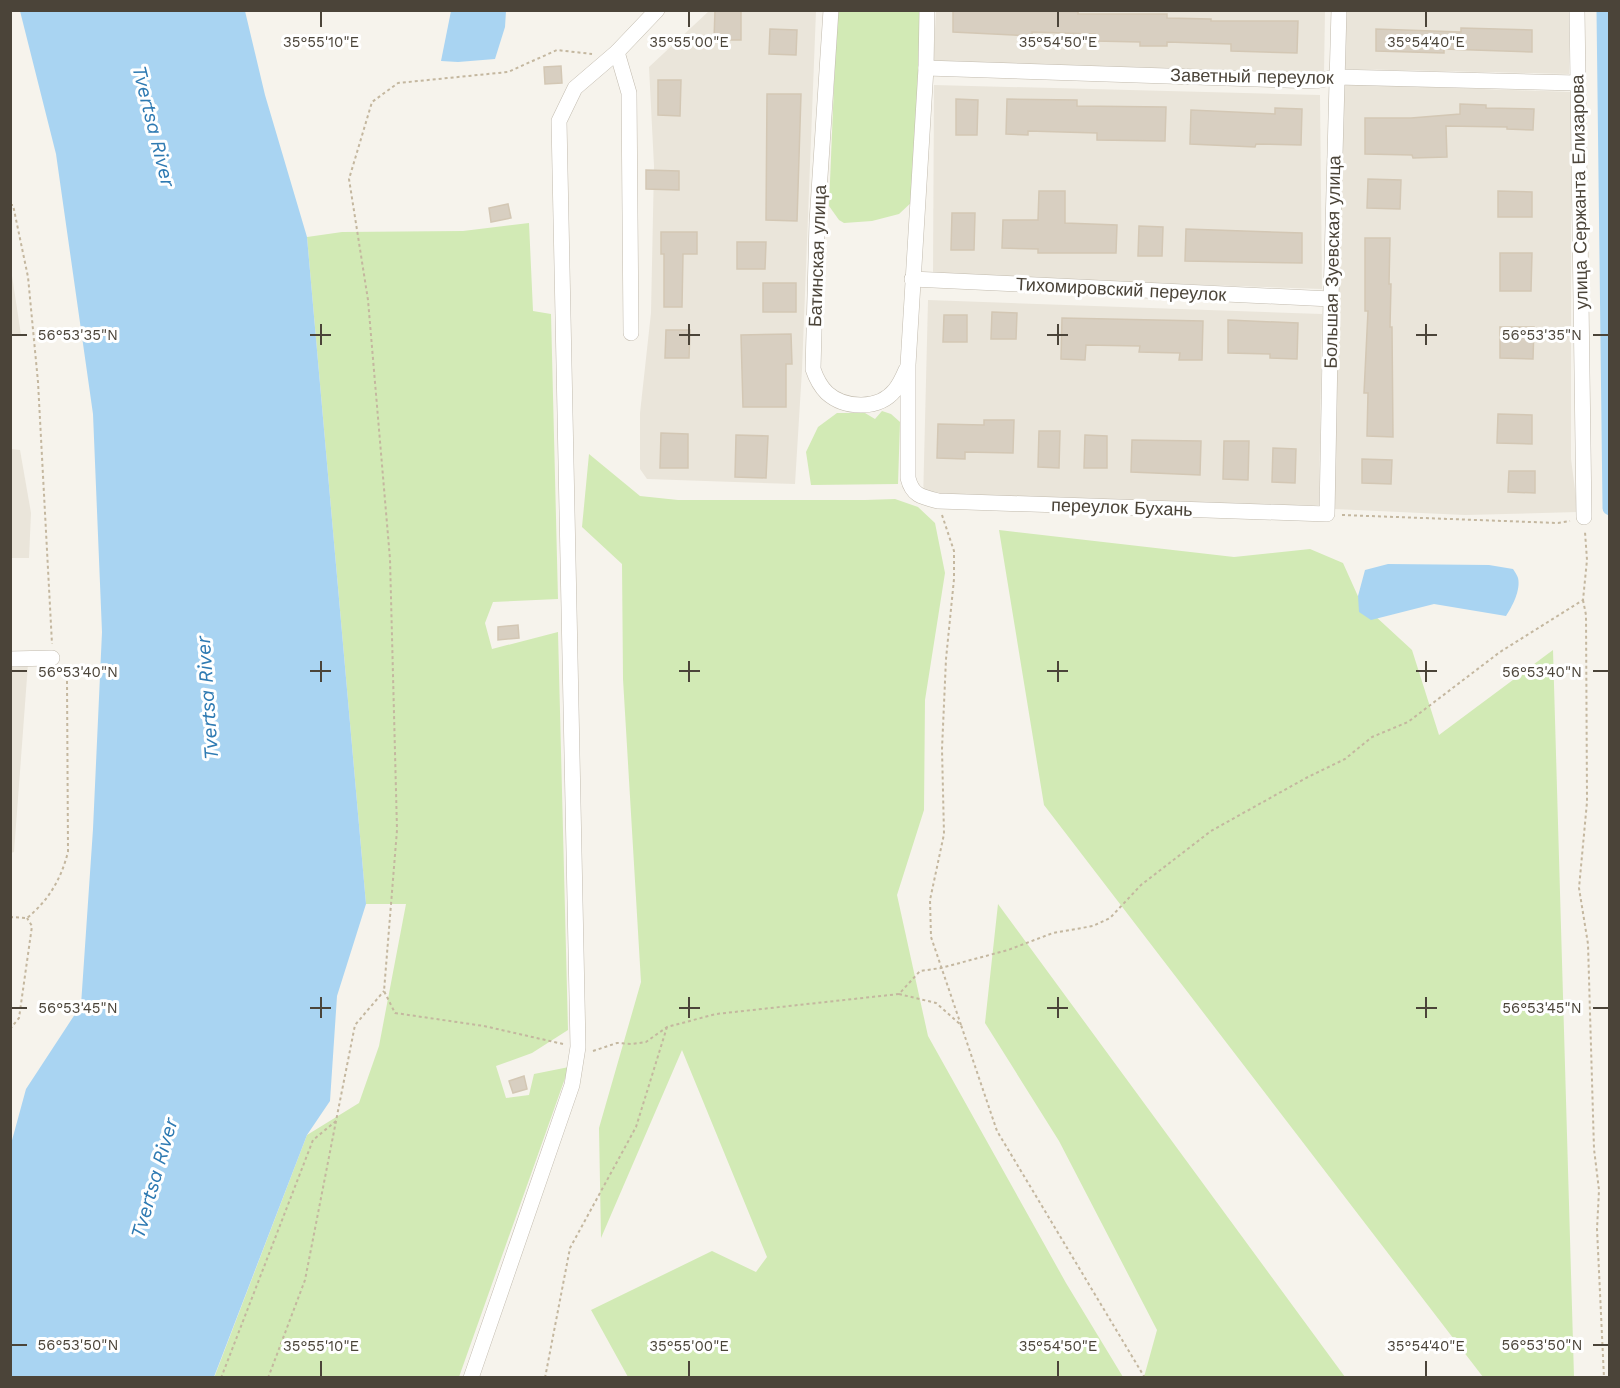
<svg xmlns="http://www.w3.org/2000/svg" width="1620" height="1388" viewBox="0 0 1620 1388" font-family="'Work Sans',sans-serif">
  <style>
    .residential { fill: #eae5da }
    .green { fill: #d2eab5 }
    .water { fill: #a9d4f2 }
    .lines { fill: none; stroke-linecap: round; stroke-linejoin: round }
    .canal { stroke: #a9d4f2; stroke-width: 15 }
    .building { fill: #d8cfc1; stroke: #d3c7b4; stroke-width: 1.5 }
    .minor-casing { stroke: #c2bbae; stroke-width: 16 }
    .path { stroke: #c4b79f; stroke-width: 2; stroke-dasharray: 3 3; stroke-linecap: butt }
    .minor { stroke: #fff; stroke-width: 15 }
    .ticks { fill: none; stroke: #4b4439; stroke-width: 2 }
    .labels { text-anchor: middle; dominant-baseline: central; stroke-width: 6; stroke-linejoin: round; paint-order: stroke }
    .street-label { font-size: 18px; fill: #4b4439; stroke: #fff }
    .water-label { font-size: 20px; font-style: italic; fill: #2e7ab2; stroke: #fff }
    .ticks-label { font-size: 15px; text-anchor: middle; fill: #4b4439; stroke: #fff; stroke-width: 6; stroke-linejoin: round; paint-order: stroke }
  </style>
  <rect width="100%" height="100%" fill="#f6f3ec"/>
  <!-- residential -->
  <g class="residential">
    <path d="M709,11H816L802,370L795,484L647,479L640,469V413L651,313L654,166L649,67Z"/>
    <path d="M936,11H1325L1324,73L933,66Z"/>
    <path d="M1346,11H1569V74L1345,69Z"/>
    <path d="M1343,84L1571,92V459L1578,512L1465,515L1334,509Z"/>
    <path d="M934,85L1320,95L1322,289L933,276Z"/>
    <path d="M11,269L21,335H11Z"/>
    <path d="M928,300L1322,314L1319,505L1205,508L923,502Z"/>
    <path d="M11,449L20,450L31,513L29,558H11Z"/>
    <path d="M11,664H28L14,852L11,853Z"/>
  </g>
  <!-- green -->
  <g class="green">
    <path d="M837,11H920L914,200L899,214L872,221L844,223L839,220L829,206Z"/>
    <path d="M529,223L533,311L551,314L558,599L493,602L485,623L492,649L558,632L568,1030L532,1053L496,1066L506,1098L529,1095L534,1074L569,1067L459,1377L214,1378L307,1135L359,1103L379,1046L406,904H366L307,237L342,232L463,231Z"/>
    <path d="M882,411L891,414L900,422L898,484L811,485L806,452L818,427L837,413H865L875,419Z"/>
    <path d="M589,454L640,496L678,500H865L895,499L918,507L935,523L945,573L925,700L924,810L897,895L928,1036L1066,1283L1123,1377H628L591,1310L712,1251L756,1272L767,1257L682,1050L601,1238L599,1128L641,982L623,679L622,564L582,527Z"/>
    <path d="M999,530L1234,557L1310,549L1343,563L1361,603L1412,650L1439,735L1553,650L1574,1377H1483L1044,805Z"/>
    <path d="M998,904L1345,1377H1144L1157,1330L1059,1141L985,1023Z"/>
  </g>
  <!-- water -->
  <g class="water">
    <path d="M20,11H245L265,95L307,237L366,904L337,996L330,1101L307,1135L214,1377H11V1144L26,1089L81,1005L93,829L102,632L93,414L56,154Z"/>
    <path d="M451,11H506L505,27L495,59L458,62L441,61Z"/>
    <path d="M1388,564L1489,565L1513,569C1515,572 1517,575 1518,578C1521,590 1512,607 1506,616L1434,604L1371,620L1359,612L1358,596L1365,570Z"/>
  </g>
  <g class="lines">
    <!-- canal -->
    <path class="canal" d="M1604,10L1610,508"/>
  </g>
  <!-- building -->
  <g class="building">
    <path d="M715,10H741V40H714Z"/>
    <path d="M953,10H1078V14H1167V18L1211,19V21H1298L1297,53L1231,51V44L1167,42V46H1140V42L1095,41V34L1032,32V36L953,32Z"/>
    <path d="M1461,28L1532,30V52L1444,49V53L1376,51V29L1461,32Z"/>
    <path d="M770,29L797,30L796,55L769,54Z"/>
    <path d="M561,66L562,83L545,84L544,67Z"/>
    <path d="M658,80H681L680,116L658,115Z"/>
    <path d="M767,94H801L797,221L766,220Z"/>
    <path d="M956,99L978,100L977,135H956Z"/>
    <path d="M1007,99L1077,100V106L1166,107L1165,141L1097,140V133L1028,131V135L1006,134Z"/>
    <path d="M1460,104L1486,105V108L1534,109L1533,130L1507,129V127L1446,126L1447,157L1413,158L1412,155L1365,154V118H1411L1460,114Z"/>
    <path d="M1275,108L1302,109L1301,145L1256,144L1255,147L1190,144L1191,110L1275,114Z"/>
    <path d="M646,170L679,171V190L646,189Z"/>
    <path d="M1368,179L1401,180L1400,209L1367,208Z"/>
    <path d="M1039,191H1065V223L1117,225L1116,253H1038V249L1002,248L1003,220H1038Z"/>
    <path d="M1498,191L1532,192V217H1498Z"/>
    <path d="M508,204L511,218L491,222L489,208Z"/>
    <path d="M952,213H975L974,250H951Z"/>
    <path d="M1139,226L1163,227L1162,256H1138Z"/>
    <path d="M1186,229L1302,233V263L1185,261Z"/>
    <path d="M661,232H697V254H683L682,307H664V254H661Z"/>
    <path d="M1365,238H1390L1389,284H1391L1390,327H1392L1393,437L1367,436L1368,393H1364L1368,311H1365Z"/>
    <path d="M737,242H766L765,269H737Z"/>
    <path d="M1500,253H1532L1531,291H1500Z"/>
    <rect x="763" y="283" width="33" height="29"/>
    <path d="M992,312L1017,313L1016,339H991Z"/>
    <path d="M944,315H967V342H943Z"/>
    <path d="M1062,318L1203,321L1202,360H1179L1180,353L1139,352L1140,346L1086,345L1085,360L1061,359Z"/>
    <path d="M1228,320L1298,323L1297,359L1270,358V354L1228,353Z"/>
    <path d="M1500,327H1534L1533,359L1500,358Z"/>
    <path d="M666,330H690L689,358H665Z"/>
    <path d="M791,334L792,364H786V407H743L741,335Z"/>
    <path d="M1498,414L1532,415V444L1497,443Z"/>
    <path d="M984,420H1014L1013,453L965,452V459L937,458L938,424L984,425Z"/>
    <path d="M1039,431H1060L1059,468L1038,467Z"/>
    <path d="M661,433L688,434V468H660Z"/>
    <path d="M736,435L768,436L766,478L735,477Z"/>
    <path d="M1085,435L1107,436V468H1084Z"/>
    <path d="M1132,440L1201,441L1200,475L1131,472Z"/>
    <path d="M1224,441H1249L1248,480L1223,479Z"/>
    <path d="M1273,448L1296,449L1295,483L1272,482Z"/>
    <path d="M1362,459L1392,460L1391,484L1362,483Z"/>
    <path d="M1509,471H1535V493L1508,492Z"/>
    <path d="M518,625L519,638L498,640V627Z"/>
    <path d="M524,1076L527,1089L513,1093L509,1081Z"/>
  </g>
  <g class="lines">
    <defs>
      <g id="minor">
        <path d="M831,10L817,222L813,369C816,378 820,386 827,393C845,409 879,410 895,390C900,384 903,377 906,370"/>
        <path d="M927,10L926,68L908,365V478C912,495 921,497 938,501L1327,514L1331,299L1339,10"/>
        <path d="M1577,10L1584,517"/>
        <path d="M617,52L629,93L631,333"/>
        <path d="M926,68L1315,81L1337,77L1577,83"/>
        <path d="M912,279L1331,299"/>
        <path d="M10,659L52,658"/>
        <path d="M471,1378L572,1085L578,1047L559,121L575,88L617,52L657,10"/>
      </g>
    </defs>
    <!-- minor casing -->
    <use href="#minor" class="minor-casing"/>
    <!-- path -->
    <g class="path">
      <path d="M10,205H13L28,277L38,382L52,644"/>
      <path d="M942,515L954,551V579L946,659L942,749L944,834L930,900L931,937L961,1025"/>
      <path d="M1342,515L1558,523L1570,521"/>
      <path d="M1583,600L1586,615L1587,802L1579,888L1588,944L1594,1149L1599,1190L1597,1229L1604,1378"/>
      <path d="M10,917L27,918C49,900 61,879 68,852L67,681L59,669"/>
      <path d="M899,994L936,1003L961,1025L997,1131L1145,1378"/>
      <path d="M10,1029L19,1018L32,926L27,918"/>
      <path d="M563,1044L484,1026L395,1013L384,991L397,830L390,559L368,300L349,179L372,102L398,83L508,72L557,50L592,54"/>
      <path d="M593,1051L617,1043L632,1044L646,1042L667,1027L716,1014L899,994L920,971L941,968L1008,950L1053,933L1093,926L1110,918L1141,885L1211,831L1306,778L1345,759L1372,737L1408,722L1500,652L1583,600L1587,560L1585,532"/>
      <path d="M221,1378L313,1140L336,1121L355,1025L384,991"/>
      <path d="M268,1378L305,1280L336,1121"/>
      <path d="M545,1378L570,1248L636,1127L667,1027"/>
    </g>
    <!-- minor -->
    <use href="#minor" class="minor"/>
  </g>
  <!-- ticks -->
  <path class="ticks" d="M321,12V27M689,12V27M1058,12V27M1426,12V27M321,324V345M689,324V345M1058,324V345M1426,324V345M12,335H27M310,335H331M679,335H700M1047,335H1068M1416,335H1437M1593,335H1608M321,661V682M689,661V682M1058,661V682M1426,661V682M12,671H27M310,671H331M679,671H700M1047,671H1068M1416,671H1437M1593,671H1608M321,997V1018M689,997V1018M1058,997V1018M1426,997V1018M12,1008H27M310,1008H331M679,1008H700M1047,1008H1068M1416,1008H1437M1593,1008H1608M12,1345H27M1593,1345H1608M321,1361V1376M689,1361V1376M1058,1361V1376M1426,1361V1376"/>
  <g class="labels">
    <!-- street labels -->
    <g class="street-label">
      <text transform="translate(1252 76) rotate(1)">Заветный переулок</text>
      <text transform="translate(1579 192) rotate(-91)">улица Сержанта Елизарова</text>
      <text transform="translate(817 256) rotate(-88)">Батинская улица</text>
      <text transform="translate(1332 262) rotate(-89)">Большая Зуевская улица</text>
      <text transform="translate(1121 289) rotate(3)">Тихомировский переулок</text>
      <text transform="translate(1122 507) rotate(2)">переулок Бухань</text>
    </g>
    <!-- water labels -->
    <g class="water-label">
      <text transform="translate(154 126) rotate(76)">Tvertsa River</text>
      <text transform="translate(207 698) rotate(-94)">Tvertsa River</text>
      <text transform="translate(154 1178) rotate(-74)">Tvertsa River</text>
    </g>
  </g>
  <g class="ticks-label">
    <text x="321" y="47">35°55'10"E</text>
    <text x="689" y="47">35°55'00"E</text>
    <text x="1058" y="47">35°54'50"E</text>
    <text x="1426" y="47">35°54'40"E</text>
    <text x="1542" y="340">56°53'35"N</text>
    <text x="78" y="340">56°53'35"N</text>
    <text x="1542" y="677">56°53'40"N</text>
    <text x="78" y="677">56°53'40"N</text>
    <text x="1542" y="1013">56°53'45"N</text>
    <text x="78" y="1013">56°53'45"N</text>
    <text x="1542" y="1350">56°53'50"N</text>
    <text x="78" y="1350">56°53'50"N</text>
    <text x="321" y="1351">35°55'10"E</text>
    <text x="689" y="1351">35°55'00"E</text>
    <text x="1058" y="1351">35°54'50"E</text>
    <text x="1426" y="1351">35°54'40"E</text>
  </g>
  <!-- border -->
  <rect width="1620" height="1388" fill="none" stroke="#4b4439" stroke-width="24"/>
</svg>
